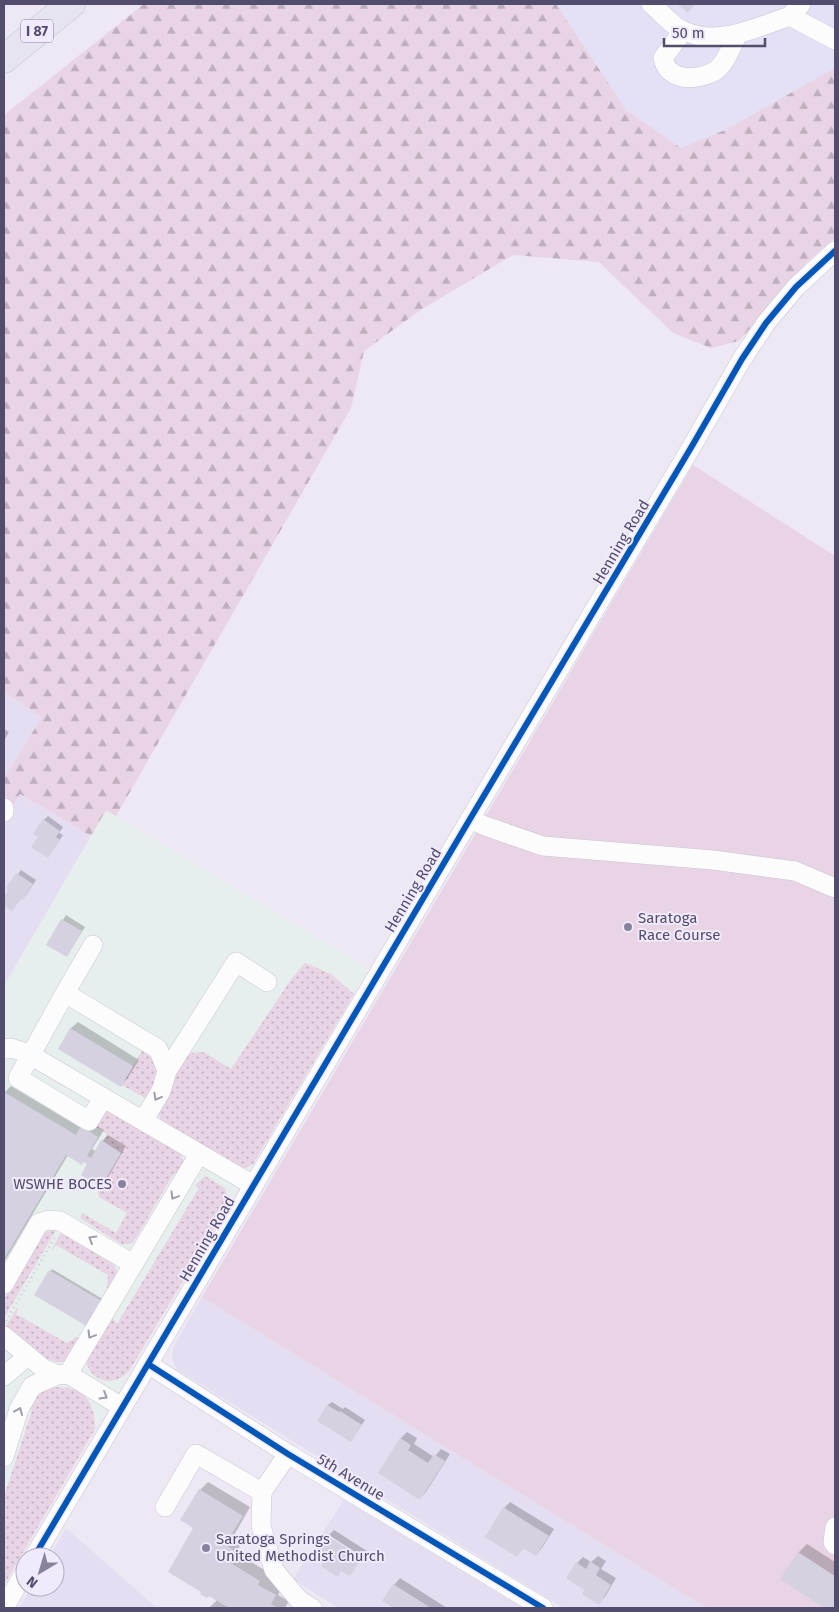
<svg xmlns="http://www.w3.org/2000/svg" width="839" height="1612" viewBox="0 0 839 1612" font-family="'Fira Sans',sans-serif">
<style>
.residential{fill:#e5ddf1}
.commercial{fill:#e4e0f6}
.education{fill:#e6efee}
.grass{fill:url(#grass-dots)}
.forest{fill:url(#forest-firs)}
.pitch{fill:#e8d4e4}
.shadow{fill:#0003}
.building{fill:#d5d1e0}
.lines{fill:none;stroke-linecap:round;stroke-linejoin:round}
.minor-casing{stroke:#c8c4d2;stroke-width:20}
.highway-casing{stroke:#c9c6d3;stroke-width:29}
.path{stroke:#cccad4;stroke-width:2.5;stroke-dasharray:1 4;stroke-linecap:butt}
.minor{stroke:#fcfcfd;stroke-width:19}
.highway{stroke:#e5e4ef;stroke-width:28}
.cycleway-casing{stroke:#f1e9fc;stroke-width:9}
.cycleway{stroke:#0057b8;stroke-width:6}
.oneway{stroke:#9e9cae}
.poi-dot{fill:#88839c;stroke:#f1e9fc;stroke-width:2}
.labels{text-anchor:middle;stroke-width:4;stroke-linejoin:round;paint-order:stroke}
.shield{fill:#f1e9fc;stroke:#827c98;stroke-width:1}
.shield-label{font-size:14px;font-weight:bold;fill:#524d6d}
.street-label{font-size:15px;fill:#524d6d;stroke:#f1e9fc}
.poi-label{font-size:15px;fill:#524d6d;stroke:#f1e9fc;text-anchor:start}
</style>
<defs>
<pattern id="grass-dots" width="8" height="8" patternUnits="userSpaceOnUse" patternTransform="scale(1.25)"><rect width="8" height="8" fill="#e8d4e4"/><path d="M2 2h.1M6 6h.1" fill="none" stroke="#bfaebd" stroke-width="1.8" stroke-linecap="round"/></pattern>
<pattern id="forest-firs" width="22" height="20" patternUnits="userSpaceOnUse" patternTransform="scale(1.25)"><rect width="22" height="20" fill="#e8d4e4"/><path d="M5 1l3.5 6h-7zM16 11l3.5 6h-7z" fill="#bfaebd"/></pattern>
</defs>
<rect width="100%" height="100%" fill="#ede8f4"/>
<path class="residential" d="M 4,692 L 42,717 L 4,778 Z
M 19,794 L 91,836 L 4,986 L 4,820 Z
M 202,1297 L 707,1608 L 563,1608 L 176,1369 L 172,1358 L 173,1348 Z
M 344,1500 L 523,1608 L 338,1608 L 293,1579 Z
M 66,1528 L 157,1608 L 19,1608 L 32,1587 L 55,1587 L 55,1557 L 49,1557 Z"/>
<path class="commercial" d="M 556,4 L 835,4 L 835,68 L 725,130 L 681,148 L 626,110 Z"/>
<path class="education" d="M 106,810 L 369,969 L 95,1429 L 4,1586 L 4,986 Z"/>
<path class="grass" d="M 305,963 L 331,974 L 354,994 L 253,1164 L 245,1168 L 235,1168 L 162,1124 C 161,1120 159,1117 159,1113 C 160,1098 180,1063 191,1053 L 204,1052 L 231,1069 L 292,978 Z
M 142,1051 C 168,1057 155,1085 148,1100 L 122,1085 Z
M 107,1106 L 178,1150 L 184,1161 L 179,1175 L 174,1173 L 136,1238 C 132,1244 128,1245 121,1244 L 80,1218 L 82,1213 L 116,1233 L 127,1213 L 99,1197 L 98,1191 L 121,1153 L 103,1142 L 107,1134 L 95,1126 Z
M 205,1176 L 225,1188 L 229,1204 L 129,1371 C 115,1387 92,1383 86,1362 L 110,1315 L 117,1324 L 199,1188 L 195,1185 Z
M 56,1230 L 4,1318 L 4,1299 L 40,1237 L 45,1232 Z
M 61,1233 L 113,1264 C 121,1273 116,1280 110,1289 L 107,1288 L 108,1275 L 56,1245 L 53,1250 L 52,1249 Z
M 17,1308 L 18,1310 L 16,1314 L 67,1343 L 76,1337 L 80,1339 C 76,1346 71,1358 64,1361 C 50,1369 17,1335 6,1326 Z
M 56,1387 C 85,1387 95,1402 95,1429 L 4,1585 L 4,1497 L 32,1410 L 27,1408 C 36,1396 42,1390 56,1387 Z"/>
<path class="forest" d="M 144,4 L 556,4 L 626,110 L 681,148 L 725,130 L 835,68 L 835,238 L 809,260 L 739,341 L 711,348 L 673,333 L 599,262 L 513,255 L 422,309 L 364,351 L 351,408 L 116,816 L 106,810 L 91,836 L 20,794 L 9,811 L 4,794 L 4,778 L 42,717 L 4,692 L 4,115 Z"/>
<path class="pitch" d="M 693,465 L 835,556 L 835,1608 L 707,1608 L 202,1297 Z"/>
<path class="shadow" d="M 4,729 L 9,732 L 4,741 Z
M 48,816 L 63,827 L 59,833 L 63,835 L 51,853 L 39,837 L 44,820 Z
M 21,870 L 36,880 L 27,894 L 23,898 L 22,897 L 12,910 L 4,904 L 4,899 L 10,889 L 8,888 Z
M 66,915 L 85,927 L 67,956 L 47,945 Z
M 78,1022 L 139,1060 L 127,1079 L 120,1086 L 59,1048 L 71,1028 Z
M 11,1086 L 81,1128 L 88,1121 L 104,1130 L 92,1149 L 96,1151 L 102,1141 L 108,1135 L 126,1146 L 107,1179 L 101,1185 L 89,1164 L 68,1155 L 4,1262 L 4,1093 Z
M 52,1269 L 106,1301 L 91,1325 L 36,1295 Z
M 332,1402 L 343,1409 L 345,1407 L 365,1420 L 351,1441 L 328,1405 Z
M 407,1432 L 417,1438 L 414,1444 L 434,1457 L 441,1449 L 450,1454 L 426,1492 L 420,1498 L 379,1473 L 401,1438 Z
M 208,1482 L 250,1507 L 233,1537 L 242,1542 L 236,1553 L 268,1572 L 266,1576 L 283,1586 L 278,1595 L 289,1601 L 285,1608 L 209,1608 L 217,1600 L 195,1528 L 200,1490 Z
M 510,1502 L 554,1529 L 542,1548 L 536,1555 L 524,1547 L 517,1556 L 504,1508 Z
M 334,1530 L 367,1551 L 363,1557 L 329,1535 Z
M 807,1544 L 835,1562 L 835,1608 L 826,1608 L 781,1579 L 799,1552 Z
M 598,1556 L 606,1561 L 601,1569 L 616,1578 L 605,1597 L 598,1603 L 586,1590 L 577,1563 L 583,1557 L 591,1562 Z
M 400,1578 L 447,1608 L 396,1608 L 384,1600 L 394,1585 Z"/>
<path class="building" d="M 677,4 L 695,4 L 688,13 Z
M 43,819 L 60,831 L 56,837 L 60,840 L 48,858 L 31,847 L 38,837 L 33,834 Z
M 16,873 L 33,884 L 23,900 L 21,898 L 12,911 L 4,906 L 4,897 L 8,890 L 6,888 Z
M 61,919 L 82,931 L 67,957 L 46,945 Z
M 70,1028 L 133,1066 L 121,1087 L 58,1049 Z
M 4,1092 L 76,1135 L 81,1126 L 98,1137 L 87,1156 L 91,1158 L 101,1140 L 121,1153 L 101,1187 L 81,1175 L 87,1164 L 83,1162 L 82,1165 L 66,1155 L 4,1259 Z
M 49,1270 L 105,1303 L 90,1328 L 34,1295 Z
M 327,1405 L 339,1412 L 340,1411 L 362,1425 L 351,1442 L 317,1421 Z
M 400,1438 L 411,1445 L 408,1450 L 428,1463 L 434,1454 L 445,1461 L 420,1500 L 378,1473 Z
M 199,1489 L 243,1516 L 225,1545 L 235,1551 L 229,1562 L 260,1581 L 258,1585 L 276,1595 L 271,1604 L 278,1608 L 229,1608 L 209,1596 L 207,1598 L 200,1594 L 201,1592 L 168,1572 L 193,1528 L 180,1520 Z
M 503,1507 L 549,1536 L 536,1556 L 523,1548 L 517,1557 L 485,1537 Z
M 327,1536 L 362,1558 L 350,1576 L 341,1571 L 338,1577 L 321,1566 L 325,1560 L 315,1554 Z
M 798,1552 L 835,1576 L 835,1608 L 824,1608 L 780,1579 Z
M 590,1561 L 600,1568 L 596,1575 L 611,1585 L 599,1605 L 582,1594 L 584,1590 L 566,1578 L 576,1562 L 586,1569 Z
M 393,1584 L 431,1608 L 394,1608 L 382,1601 Z"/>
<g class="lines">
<g class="minor-casing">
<path id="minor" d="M 651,4 C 660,11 673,27 684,31 C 718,47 758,27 790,16
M 801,4 L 790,16 L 835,40
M 683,31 L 663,58 C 667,82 698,81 715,71 C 726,64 732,45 738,34
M 4,808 L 4,812
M 470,819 L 485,826 L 543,846 L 713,860 L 795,871 L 835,888
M 65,993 L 93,945
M 4,1049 L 11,1048 L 27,1053 L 253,1185
M 103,1098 L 89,1121 L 18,1078 L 65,993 L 158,1049 L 167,1071
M 143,1121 L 161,1091 L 167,1071 L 236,962 L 267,982
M 4,1284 L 39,1223 L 48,1220 L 60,1221 L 133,1264
M 4,1336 L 44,1369 L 57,1375 L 68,1374 L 122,1407
M 148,1364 L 288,1454 L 543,1608
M 68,1374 L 199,1154
M 4,1376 L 28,1356
M 288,1454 L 262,1492 L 261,1526 L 274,1570 L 299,1600 L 312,1608
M 4,1457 L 19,1409 L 32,1386 L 57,1375
M 165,1507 L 196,1454 L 262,1492
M 835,1527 L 833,1542 L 835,1545
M 34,1557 L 470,819 L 692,446 L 742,359 L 766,323 L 796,287 L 835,251
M 4,1608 L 25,1572"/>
</g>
<g class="highway-casing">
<path id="highway" d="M 4,59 L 71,4"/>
</g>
<path class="path" d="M 6,1321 L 55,1237"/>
<use href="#minor" class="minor"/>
<use href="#highway" class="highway"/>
<g class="cycleway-casing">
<path id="cycleway" d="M 148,1364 L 288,1454 L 543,1608
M 34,1557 L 470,819 L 692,446 L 742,359 L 766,323 L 796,287 L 835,251"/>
</g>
<use href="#cycleway" class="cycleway"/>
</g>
<defs><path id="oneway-chevron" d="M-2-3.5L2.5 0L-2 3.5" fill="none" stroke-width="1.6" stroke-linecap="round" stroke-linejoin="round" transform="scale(1.25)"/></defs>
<g class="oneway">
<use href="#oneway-chevron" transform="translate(157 1097) rotate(119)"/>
<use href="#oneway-chevron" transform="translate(174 1196) rotate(121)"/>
<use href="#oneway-chevron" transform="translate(92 1239) rotate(-149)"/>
<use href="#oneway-chevron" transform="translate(91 1335) rotate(121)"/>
<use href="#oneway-chevron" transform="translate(104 1396) rotate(31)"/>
<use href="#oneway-chevron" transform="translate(19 1411) rotate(-67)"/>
</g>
<g class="poi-dot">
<circle cx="628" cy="927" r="5"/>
<circle cx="122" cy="1184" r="5"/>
<circle cx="206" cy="1548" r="5"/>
</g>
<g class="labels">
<rect class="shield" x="21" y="19.5" width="32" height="23" rx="4"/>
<g class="shield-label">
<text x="37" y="36">I 87</text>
</g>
<g class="street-label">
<text transform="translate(621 542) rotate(-59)" y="5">Henning Road</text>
<text transform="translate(413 890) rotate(-59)" y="5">Henning Road</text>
<text transform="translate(207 1239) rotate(-60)" y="5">Henning Road</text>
<text transform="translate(351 1477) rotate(31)" y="5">5th Avenue</text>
</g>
<g class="poi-label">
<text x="638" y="923">Saratoga<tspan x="638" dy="17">Race Course</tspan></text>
<text x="112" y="1189" text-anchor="end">WSWHE BOCES</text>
<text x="216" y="1544">Saratoga Springs<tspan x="216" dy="17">United Methodist Church</tspan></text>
</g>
</g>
<rect width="839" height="1612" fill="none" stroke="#524d6d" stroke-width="10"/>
<g transform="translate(40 1572) rotate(218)"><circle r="24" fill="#f1e9fc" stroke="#b1abc3"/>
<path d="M0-4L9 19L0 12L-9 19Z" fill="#88839c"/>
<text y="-8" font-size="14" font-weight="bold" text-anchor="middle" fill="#524d6d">N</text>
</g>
<path d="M664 38v8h101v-8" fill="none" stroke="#524d6d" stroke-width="2.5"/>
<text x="672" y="38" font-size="15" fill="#524d6d" stroke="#f1e9fc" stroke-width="4" paint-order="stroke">50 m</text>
</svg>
